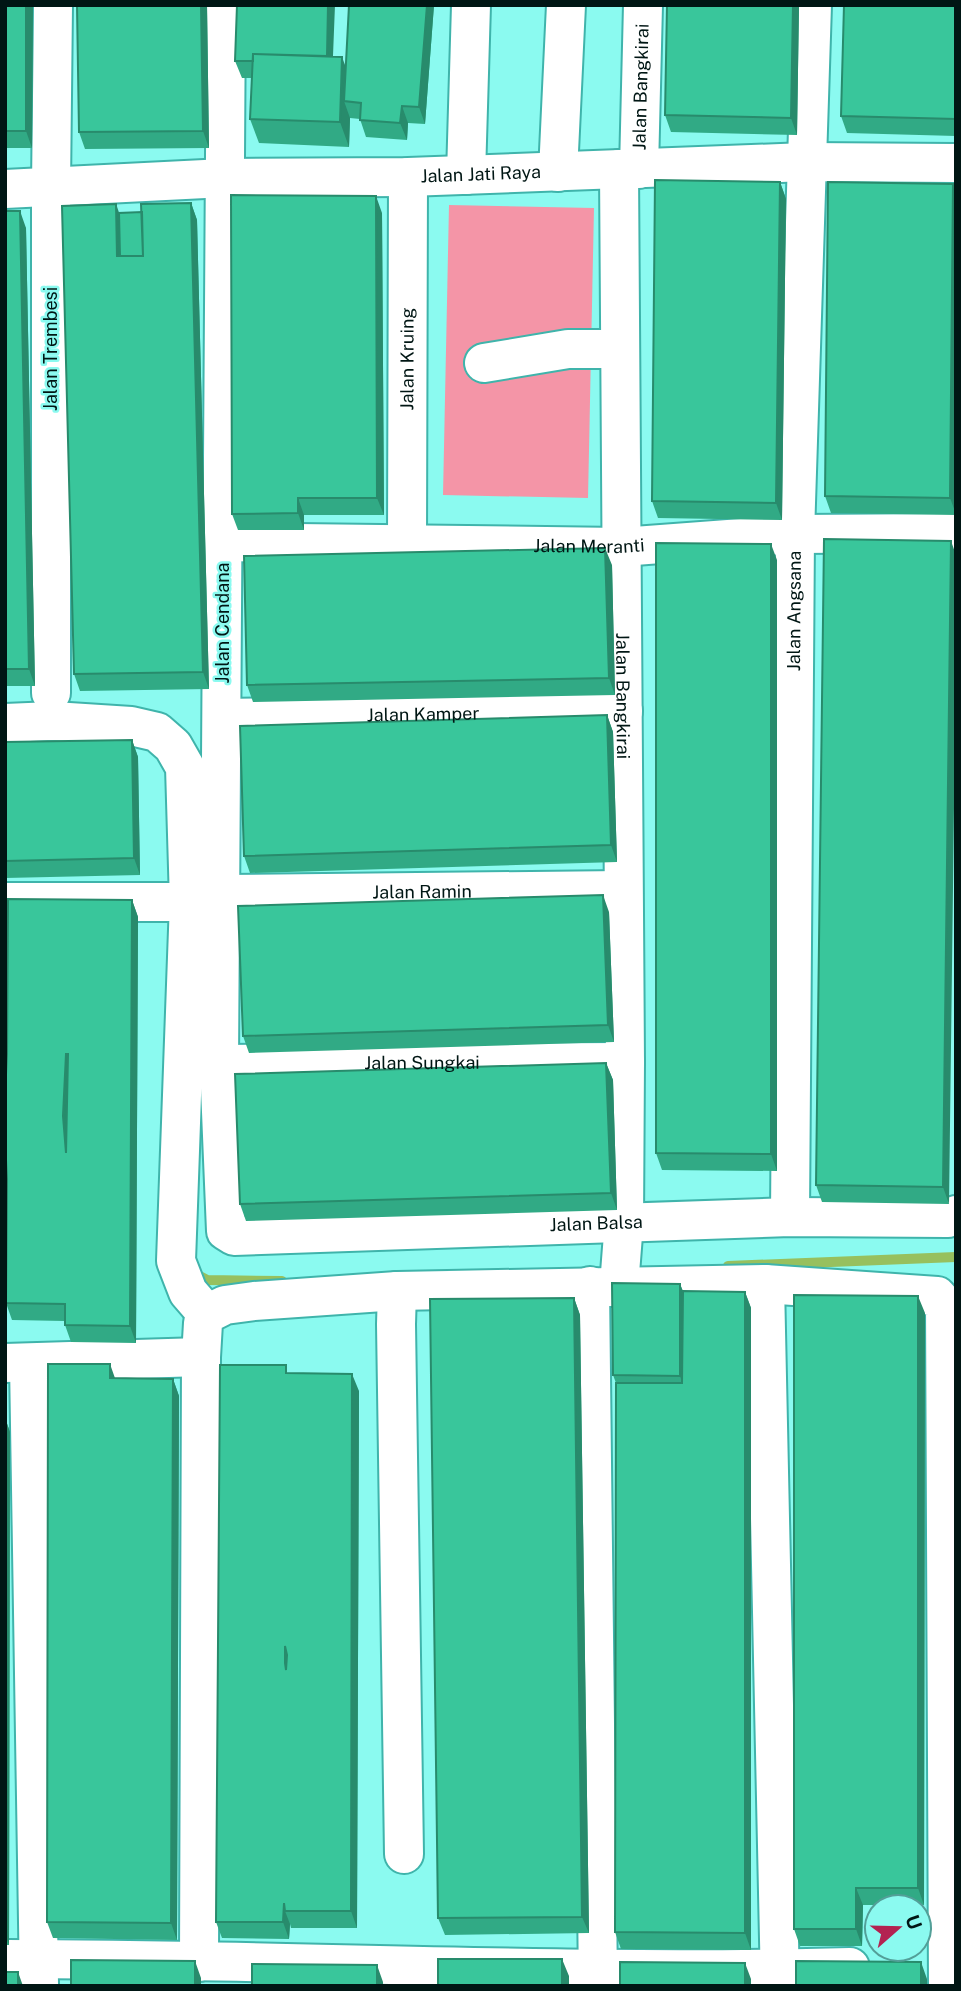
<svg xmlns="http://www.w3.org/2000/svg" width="961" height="1991" viewBox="0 0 961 1991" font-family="'Public Sans',sans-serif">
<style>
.green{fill:#f495a7}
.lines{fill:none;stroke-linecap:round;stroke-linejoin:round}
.stream{stroke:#97c05e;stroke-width:10}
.minor-casing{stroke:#3fb4ab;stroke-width:42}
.minor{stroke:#fff;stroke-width:38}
.wall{fill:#31aa85}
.shaded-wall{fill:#288b6c}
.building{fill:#39c69b;stroke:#288b6c;stroke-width:2;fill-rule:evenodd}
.labels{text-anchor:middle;stroke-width:5;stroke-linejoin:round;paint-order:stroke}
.street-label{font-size:18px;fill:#001614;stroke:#8bfaf0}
</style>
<rect width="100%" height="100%" fill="#8bfaf0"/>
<path class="green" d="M 449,205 L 594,208 L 588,498 L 443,495 Z"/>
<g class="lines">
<path class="stream" d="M 728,1266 L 956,1257
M 192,1272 L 207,1280 L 282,1281"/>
<g class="minor-casing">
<g id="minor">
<path id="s1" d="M 226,5 L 219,1064 L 226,1231 L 234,1236 L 790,1217 L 948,1218 L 956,1215"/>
<path id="s2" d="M 619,169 L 625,1062 L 624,1222 L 619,1286"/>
<path id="s3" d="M 639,169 L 643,5"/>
<path d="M 558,172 L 566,5"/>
<path d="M 466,175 L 471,5"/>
<path id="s4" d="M 5,189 L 225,178 L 408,177 L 806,162 L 956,163"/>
<path d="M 484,363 L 568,349 L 620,349"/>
<path id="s5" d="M 223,542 L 621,547 L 795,534 L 956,533"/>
<path id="s6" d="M 407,543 L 408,177"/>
<path d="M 51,693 L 51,187 L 53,5"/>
<path id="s7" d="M 222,718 L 623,711"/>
<path d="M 5,723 L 53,721 L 131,726 L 157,732 L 173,746 L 185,767 L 189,902 L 176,1261 L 188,1292 L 207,1314"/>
<path id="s8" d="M 221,894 L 623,890"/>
<path d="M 5,902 L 189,902"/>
<path id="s9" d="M 219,1064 L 625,1062"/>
<path id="s10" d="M 790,1217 L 795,534 L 812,5"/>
<path d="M 765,1284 L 780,1986"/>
<path d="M 590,1286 L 598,1986"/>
<path d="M 397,1291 L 396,1324 L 404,1854"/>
<path d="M 5,1363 L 201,1357"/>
<path d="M 29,1363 L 39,1984"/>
<path d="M 5,1959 C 287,1959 569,1975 850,1967"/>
<path d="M 199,1962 L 201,1357 L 203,1323 L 207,1314 L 225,1305 L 254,1301 L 397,1291 L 765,1284 L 937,1296 L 945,1305 L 948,1986"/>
</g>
</g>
<use href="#minor" class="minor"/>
</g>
<path class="wall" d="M 5,5 L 33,5 L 32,148 L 5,148 Z
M 207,5 L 209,148 L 85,149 L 79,132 Z
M 434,5 L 425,124 L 408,123 L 407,140 L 366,137 L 360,119 L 350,118 L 349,147 L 259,143 L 250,119 L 252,78 L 242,78 L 235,61 L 333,57 L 346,66 Z
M 799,5 L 797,135 L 671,132 L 665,115 Z
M 956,5 L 956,136 L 847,133 L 841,116 Z
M 780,182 L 786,199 L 782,520 L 658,518 L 652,501 Z
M 956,192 L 956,515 L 831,513 L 825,496 Z
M 191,203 L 197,220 L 209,689 L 80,691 L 74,674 L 119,213 L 142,212 Z
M 5,211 L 26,228 L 35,686 L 5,686 Z
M 382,213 L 384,515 L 304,515 L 304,530 L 238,530 L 232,514 Z
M 824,539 L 949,1204 L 822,1202 L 816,1185 Z
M 777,560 L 777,1171 L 662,1170 L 656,1153 Z
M 612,565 L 615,695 L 253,702 L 247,685 Z
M 607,715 L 613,732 L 617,862 L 250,873 L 244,856 Z
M 132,740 L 138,757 L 140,875 L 5,878 L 5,742 Z
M 132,900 L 138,917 L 136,1343 L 71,1342 L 65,1325 L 65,1321 L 12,1320 L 6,1303 L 7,1179 Z
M 609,912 L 614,1042 L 249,1053 L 243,1036 Z
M 606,1063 L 613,1080 L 617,1210 L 246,1221 L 240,1204 Z
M 680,1284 L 683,1291 L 745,1292 L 751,1308 L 751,1950 L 621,1949 L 615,1932 L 616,1383 L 613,1375 Z
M 574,1298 L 580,1315 L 589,1933 L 445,1935 L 438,1918 Z
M 925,1313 L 924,1905 L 863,1905 L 862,1946 L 800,1946 L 794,1929 Z
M 289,1373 L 359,1391 L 357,1928 L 291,1928 L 290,1924 L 289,1939 L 222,1938 L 216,1922 Z
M 115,1378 L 173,1379 L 179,1396 L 177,1940 L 53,1938 L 47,1922 Z
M 5,1418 L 10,1432 L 9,1945 L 5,1945 Z"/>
<path class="shaded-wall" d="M 26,5 L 33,5 L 32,148 L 26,131 Z
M 201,5 L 207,5 L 209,148 L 203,131 Z
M 328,5 L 335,5 L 332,81 L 326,64 Z
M 427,5 L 434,5 L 425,124 L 419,107 Z
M 793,5 L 799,5 L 797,135 L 791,118 Z
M 342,57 L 351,81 L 344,101 L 350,118 L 349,147 L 340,122 Z
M 402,106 L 408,123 L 407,140 L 400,123 Z
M 780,182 L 786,199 L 782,520 L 776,503 Z
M 953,184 L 956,192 L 956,514 L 950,498 Z
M 376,196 L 382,213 L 384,515 L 377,498 Z
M 191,203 L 197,220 L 209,689 L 203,672 Z
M 116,204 L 122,221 L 123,264 L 117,256 Z
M 20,211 L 26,228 L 35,686 L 29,669 Z
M 298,498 L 304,515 L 304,530 L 298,513 Z
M 951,541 L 956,555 L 956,650 L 949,1204 L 943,1187 Z
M 771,544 L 777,560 L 777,1171 L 771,1154 Z
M 605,548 L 612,565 L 615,695 L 609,678 Z
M 607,715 L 613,732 L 617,862 L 611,845 Z
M 132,740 L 138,757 L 140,875 L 134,858 Z
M 603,895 L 609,912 L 614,1042 L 608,1025 Z
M 132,900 L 138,917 L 136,1343 L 130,1326 Z
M 66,1054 L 72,1071 L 66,1153 L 63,1116 Z
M 606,1063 L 613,1080 L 617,1210 L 611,1193 Z
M 680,1284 L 689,1308 L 689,1400 L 680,1376 Z
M 745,1292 L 751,1308 L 751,1950 L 745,1933 Z
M 918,1296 L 925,1313 L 924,1905 L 918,1888 Z
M 574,1298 L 580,1315 L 589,1933 L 582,1917 Z
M 110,1364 L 116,1381 L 110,1378 Z
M 352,1374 L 359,1391 L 357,1928 L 351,1911 Z
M 173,1379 L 179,1396 L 177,1940 L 171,1923 Z
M 5,1418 L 10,1432 L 9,1945 L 5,1934 Z
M 856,1888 L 863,1905 L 862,1946 L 856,1929 Z
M 284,1903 L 285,1911 L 290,1924 L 289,1939 L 283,1922 Z
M 562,1959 L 569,1976 L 569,1986 L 562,1986 Z
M 195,1961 L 201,1978 L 201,1986 L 195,1986 Z
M 921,1962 L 927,1979 L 927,1986 L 921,1986 Z
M 745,1963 L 751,1979 L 751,1986 L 745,1986 Z
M 377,1965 L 383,1982 L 383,1986 L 377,1986 Z
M 18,1972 L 23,1986 L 18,1986 Z"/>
<path class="building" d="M 5,5 L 26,5 L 26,131 L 5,131 Z
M 77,5 L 201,5 L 203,131 L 79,132 Z
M 237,5 L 328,5 L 327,56 L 253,54 L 253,61 L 235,61 Z
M 349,5 L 427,5 L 419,107 L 402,106 L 400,123 L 360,120 L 361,103 L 344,101 Z
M 667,5 L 793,5 L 791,118 L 665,115 Z
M 844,5 L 956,5 L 956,119 L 841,116 Z
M 253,54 L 342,57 L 340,122 L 250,119 Z
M 655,180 L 780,182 L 776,503 L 652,501 Z
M 828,182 L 953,184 L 950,498 L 825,496 Z
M 231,195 L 376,196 L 377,498 L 298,498 L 298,513 L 232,514 Z
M 191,203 L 203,672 L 74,674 L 62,206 L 116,204 L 117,256 L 143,256 L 141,204 Z
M 5,211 L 20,211 L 29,669 L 5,669 Z
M 142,212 L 143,256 L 120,256 L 119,213 Z
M 824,539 L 951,541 L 943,1187 L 816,1185 Z
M 656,543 L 771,544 L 771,1154 L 656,1153 Z
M 605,548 L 609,678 L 247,685 L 244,556 Z
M 607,715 L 611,845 L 244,856 L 240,726 Z
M 132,740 L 134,858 L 5,861 L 5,742 Z
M 603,895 L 608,1025 L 243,1036 L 238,906 Z
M 8,899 L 132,900 L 130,1326 L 65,1325 L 65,1304 L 6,1303 L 7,1179 L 5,1141 L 5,1095 L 7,1054 ZM 66,1054 L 68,1054 L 66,1153 L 63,1116 Z
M 606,1063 L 611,1193 L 240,1204 L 235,1074 Z
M 612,1283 L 680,1284 L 680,1376 L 613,1375 Z
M 683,1291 L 745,1292 L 745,1933 L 615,1932 L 616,1383 L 682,1383 Z
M 794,1295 L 918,1296 L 918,1888 L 856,1888 L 856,1929 L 794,1929 Z
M 574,1298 L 582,1917 L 438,1918 L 430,1299 Z
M 48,1364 L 110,1364 L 110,1378 L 173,1379 L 171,1923 L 47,1922 Z
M 220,1365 L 286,1365 L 286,1373 L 352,1374 L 351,1911 L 285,1911 L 284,1903 L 283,1922 L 216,1922 ZM 285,1646 L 287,1655 L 286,1670 L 285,1663 Z
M 438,1959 L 562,1959 L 562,1986 L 438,1986 Z
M 71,1960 L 195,1961 L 195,1986 L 71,1986 Z
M 796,1961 L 921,1962 L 921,1986 L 796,1986 Z
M 620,1962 L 745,1963 L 745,1986 L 620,1986 Z
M 252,1964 L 377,1965 L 377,1986 L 252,1986 Z
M 5,1972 L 18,1972 L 18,1986 L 5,1986 Z"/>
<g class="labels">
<g class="street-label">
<text dy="6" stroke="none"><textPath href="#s3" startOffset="82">Jalan Bangkirai</textPath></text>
<text dy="6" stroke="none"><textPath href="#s4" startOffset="476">Jalan Jati Raya</textPath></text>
<text transform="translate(51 349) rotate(-90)" y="6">Jalan Trembesi</text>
<text dy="6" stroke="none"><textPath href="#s6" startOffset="184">Jalan Kruing</textPath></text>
<text dy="6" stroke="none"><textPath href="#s5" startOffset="366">Jalan Meranti</textPath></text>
<text dy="6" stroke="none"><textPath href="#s10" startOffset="606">Jalan Angsana</textPath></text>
<text transform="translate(223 623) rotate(-90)" y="6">Jalan Cendana</text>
<text dy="6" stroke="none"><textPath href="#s2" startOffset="527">Jalan Bangkirai</textPath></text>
<text dy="6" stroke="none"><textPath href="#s7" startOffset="201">Jalan Kamper</textPath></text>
<text dy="6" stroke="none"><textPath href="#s8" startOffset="201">Jalan Ramin</textPath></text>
<text dy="6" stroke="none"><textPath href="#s9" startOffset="203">Jalan Sungkai</textPath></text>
<text dy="6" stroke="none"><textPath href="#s1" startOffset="1598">Jalan Balsa</textPath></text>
</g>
</g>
<rect width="961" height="1991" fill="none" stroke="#001614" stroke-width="14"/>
<g transform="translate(898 1928) rotate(70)"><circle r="33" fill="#8bfaf0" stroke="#539f98" stroke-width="2"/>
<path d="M0-5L12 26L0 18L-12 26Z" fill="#b32251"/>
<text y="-10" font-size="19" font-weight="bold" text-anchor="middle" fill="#001614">U</text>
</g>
</svg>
